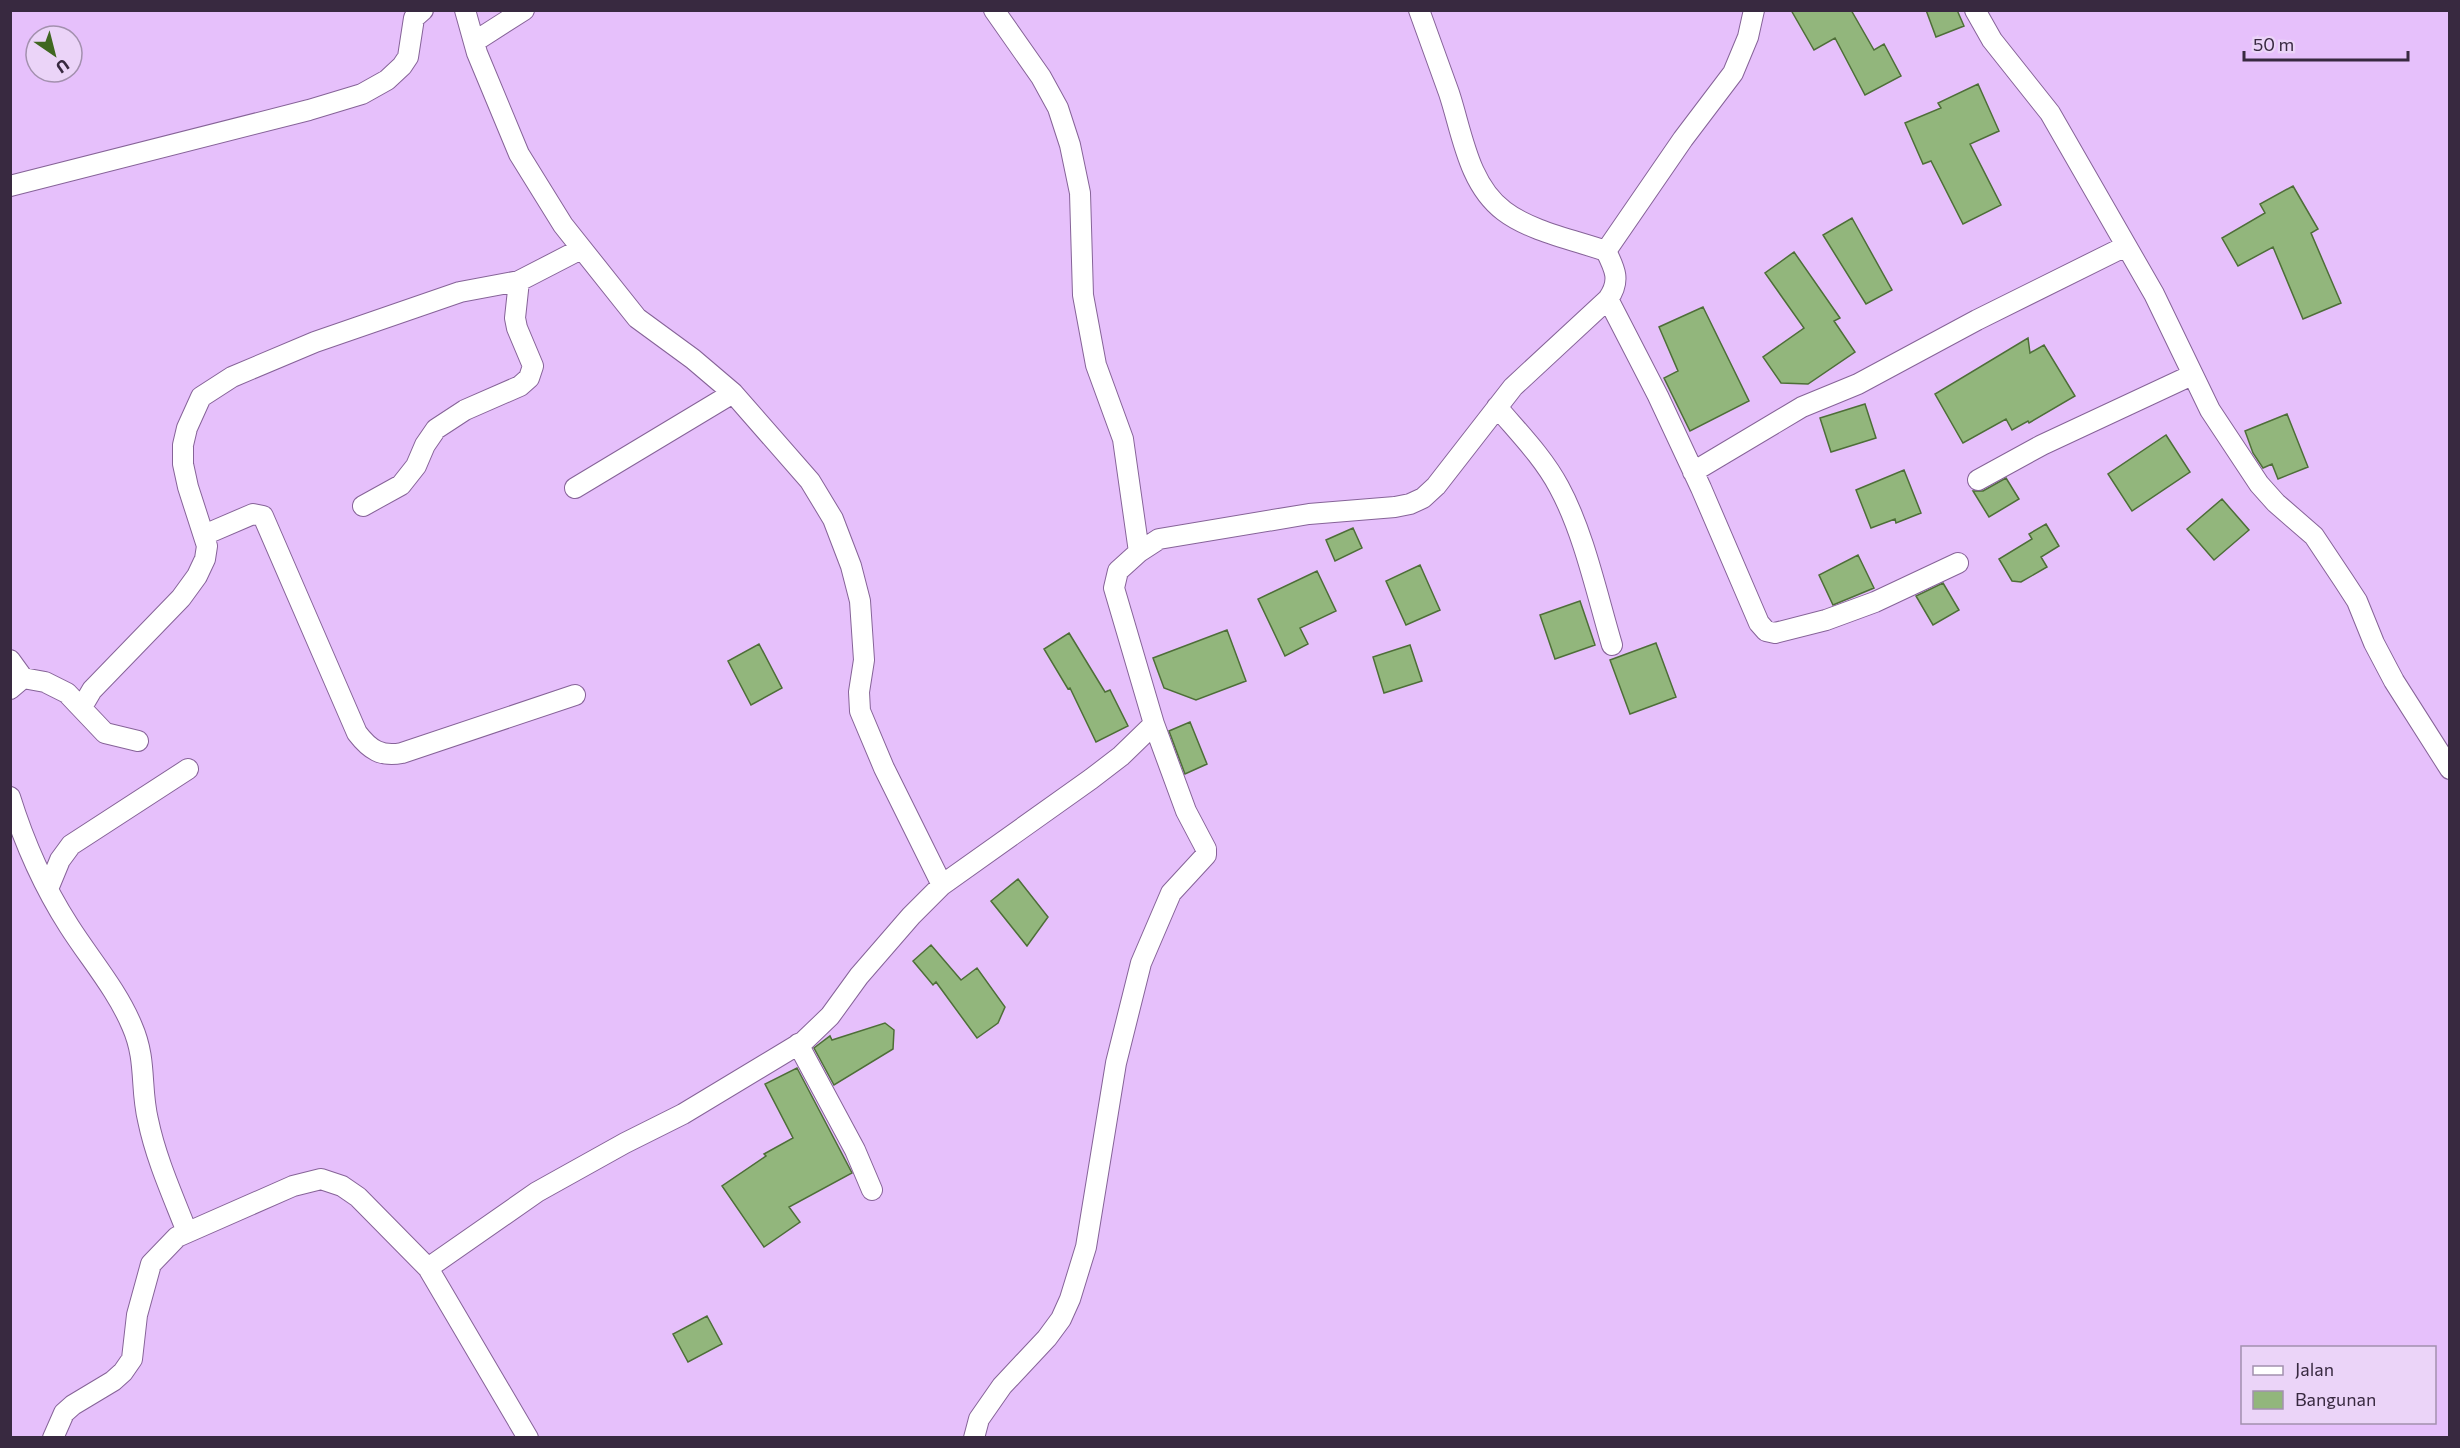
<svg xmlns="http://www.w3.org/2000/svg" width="2460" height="1448" viewBox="0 0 2460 1448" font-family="Commissioner,sans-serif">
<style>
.building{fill:#92b67c;stroke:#4e6e38;stroke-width:1.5}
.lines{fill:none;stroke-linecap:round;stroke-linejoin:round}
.minor-casing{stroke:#866398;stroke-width:22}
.minor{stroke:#fff;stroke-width:20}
</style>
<rect width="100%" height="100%" fill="#e6c0fb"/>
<path class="building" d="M 1791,10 L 1851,10 L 1874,50 L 1884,44 L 1901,76 L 1865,95 L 1835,38 L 1814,50 Z
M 1926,10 L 1957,10 L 1964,26 L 1936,37 Z
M 1978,84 L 1999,131 L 1970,144 L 2001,205 L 1963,224 L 1931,161 L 1923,164 L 1905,123 L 1941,108 L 1938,103 Z
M 2293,186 L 2318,229 L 2311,233 L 2341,303 L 2303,319 L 2273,247 L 2238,266 L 2222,238 L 2265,213 L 2260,204 Z
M 1852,218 L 1892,290 L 1866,304 L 1823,235 Z
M 1794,252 L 1840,318 L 1834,321 L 1855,352 L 1808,384 L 1781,383 L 1763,357 L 1804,328 L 1765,273 Z
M 1703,307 L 1749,401 L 1690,431 L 1664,378 L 1678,371 L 1659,327 Z
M 2028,338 L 2030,353 L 2044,345 L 2075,396 L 2029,423 L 2028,421 L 2012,430 L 2006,419 L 1963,443 L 1935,394 Z
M 1865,404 L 1876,438 L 1831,452 L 1820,418 Z
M 2287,414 L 2308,467 L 2278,479 L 2272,464 L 2263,468 L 2253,453 L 2245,431 Z
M 2166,435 L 2190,472 L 2132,511 L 2108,474 Z
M 1904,470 L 1921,513 L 1896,523 L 1895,519 L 1871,528 L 1856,490 Z
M 2006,478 L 2019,499 L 1989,517 L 1973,491 L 1983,491 Z
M 2222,499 L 2249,530 L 2214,560 L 2187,529 Z
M 2046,524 L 2059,546 L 2041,557 L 2047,567 L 2021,582 L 2012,581 L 1999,559 L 2032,539 L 2029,534 Z
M 1353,528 L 1362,548 L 1335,561 L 1326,540 Z
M 1858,555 L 1874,588 L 1833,605 L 1819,575 Z
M 1420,565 L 1440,610 L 1406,625 L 1386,581 Z
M 1317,571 L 1336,611 L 1300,628 L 1308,644 L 1285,656 L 1258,599 Z
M 1943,583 L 1959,610 L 1933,625 L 1916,596 Z
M 1580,601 L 1595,645 L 1555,659 L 1540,615 Z
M 1227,630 L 1246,681 L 1196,700 L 1164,688 L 1153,658 Z
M 1069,633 L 1105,692 L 1110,690 L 1128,726 L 1096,742 L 1070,688 L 1068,689 L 1044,649 Z
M 1656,643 L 1676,697 L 1630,714 L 1610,660 Z
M 759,644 L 782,688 L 751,705 L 728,661 Z
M 1410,645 L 1422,681 L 1384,693 L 1373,657 Z
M 1190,722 L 1207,764 L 1185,774 L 1169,731 Z
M 1018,879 L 1048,917 L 1027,946 L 991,901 Z
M 931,945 L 961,980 L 977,968 L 1005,1007 L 998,1023 L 977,1038 L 936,982 L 933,985 L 913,961 Z
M 885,1023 L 894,1030 L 893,1049 L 834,1085 L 814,1048 L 830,1036 L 832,1040 Z
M 797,1068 L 852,1173 L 789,1207 L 800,1222 L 764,1247 L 722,1186 L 766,1156 L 764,1154 L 793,1138 L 765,1084 Z
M 707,1316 L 722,1344 L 688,1362 L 673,1334 Z"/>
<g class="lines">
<g class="minor-casing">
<path id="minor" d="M 465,10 L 477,53 L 519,154 L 563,225 L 637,318 L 693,359 L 733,393 L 810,481 L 833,519 L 851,566 L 860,601 L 864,660 L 859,692 L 860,711 L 884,768 L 942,885
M 994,10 L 1041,77 L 1058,108 L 1070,145 L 1080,193 L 1083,295 L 1096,365 L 1123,439 L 1139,552
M 1975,10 L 1992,40 L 2050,113 L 2154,294 L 2210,410 L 2259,484 L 2276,503 L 2314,536 L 2344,581 L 2357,601 L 2374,643 L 2394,681 L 2450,769
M 474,42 L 524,10
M 10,186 L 309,110 L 362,94 L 387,80 L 402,66 L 408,57 L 414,18 L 423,10
M 1606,251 L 1683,139 L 1733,73 L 1748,37 L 1754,10
M 1608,299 L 1658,396 L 1701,488 L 1759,623 L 1766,631 L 1775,633 L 1826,620 L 1875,602 L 1958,563
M 1497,407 C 1519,433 1543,457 1559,487 C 1584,533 1597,595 1612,645
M 1693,472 L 1802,407 L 1858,384 L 1977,320 L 2126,246
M 1978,480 L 2042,445 L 2192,375
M 575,488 L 733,393
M 363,506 L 401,485 L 416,466 L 425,445 L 436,429 L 465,410 L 520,386 L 529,378 L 533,366 L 517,328 L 515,318 L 519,281 L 581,249
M 204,535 L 253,514 L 263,516 L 357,733 C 370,750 381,757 402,753 L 575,695
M 10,660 L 23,678 L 10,689
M 23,678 L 45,682 L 67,693 L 105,733 L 138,741
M 82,707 L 92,690 L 181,598 L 197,576 L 205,559 L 207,546 L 188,487 L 183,464 L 183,445 L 187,428 L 201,397 L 232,377 L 315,342 L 460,292 L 519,281
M 10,797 C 24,842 44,887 69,926 C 90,959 117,990 132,1026 C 147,1060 140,1087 148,1120 C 156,1159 173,1196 187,1232
M 48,889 L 60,860 L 71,845 L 188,769
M 798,1044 L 855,1150 L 872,1190
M 428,1268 L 528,1438
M 53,1438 L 64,1413 L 73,1405 L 113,1381 L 123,1372 L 132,1359 L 137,1315 L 151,1264 L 177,1237 L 293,1186 L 321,1179 L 342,1186 L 358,1197 L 428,1268 L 537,1192 L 625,1143 L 683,1114 L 804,1041 L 830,1016 L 859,976 L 911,916 L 942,885 L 1091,779 L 1121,756 L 1154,724 L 1114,588 L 1118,571 L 1139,552 L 1159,539 L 1309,514 L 1395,507 L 1410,504 L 1423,498 L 1436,486 L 1513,387 L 1608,299 C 1621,281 1615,269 1606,251 C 1574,240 1530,231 1504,211 C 1468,184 1462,132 1449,93 C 1439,65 1429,38 1419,10
M 974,1438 L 979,1419 L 1002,1386 L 1047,1338 L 1061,1319 L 1070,1299 L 1086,1247 L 1116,1063 L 1141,963 L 1171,893 L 1206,855 L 1206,849 L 1186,811 L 1154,724"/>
</g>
<use href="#minor" class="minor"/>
</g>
<rect width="2460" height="1448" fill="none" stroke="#382940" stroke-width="24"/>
<rect x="2241" y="1346" width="195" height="78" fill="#ebd4f8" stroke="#a390ae" stroke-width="1.5"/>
<rect x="2253" y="1366" width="30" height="9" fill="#ffffff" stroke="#a390ae" stroke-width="1.5"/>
<text x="2295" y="1376" font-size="18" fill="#382940">Jalan</text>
<rect x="2253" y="1391" width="30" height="18" fill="#92b67c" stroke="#a390ae" stroke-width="1.5"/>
<text x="2295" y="1406" font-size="18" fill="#382940">Bangunan</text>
<g transform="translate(54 54) rotate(145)"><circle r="28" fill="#ebd4f8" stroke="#a390ae" stroke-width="1.5"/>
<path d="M0-4.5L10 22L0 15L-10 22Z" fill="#406721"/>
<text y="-9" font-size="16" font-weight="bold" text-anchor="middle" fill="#382940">U</text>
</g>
<path d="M2244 51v9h164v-9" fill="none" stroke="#382940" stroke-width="3"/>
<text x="2253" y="51" font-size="18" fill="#382940" stroke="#ebd4f8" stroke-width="4.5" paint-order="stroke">50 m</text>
</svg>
